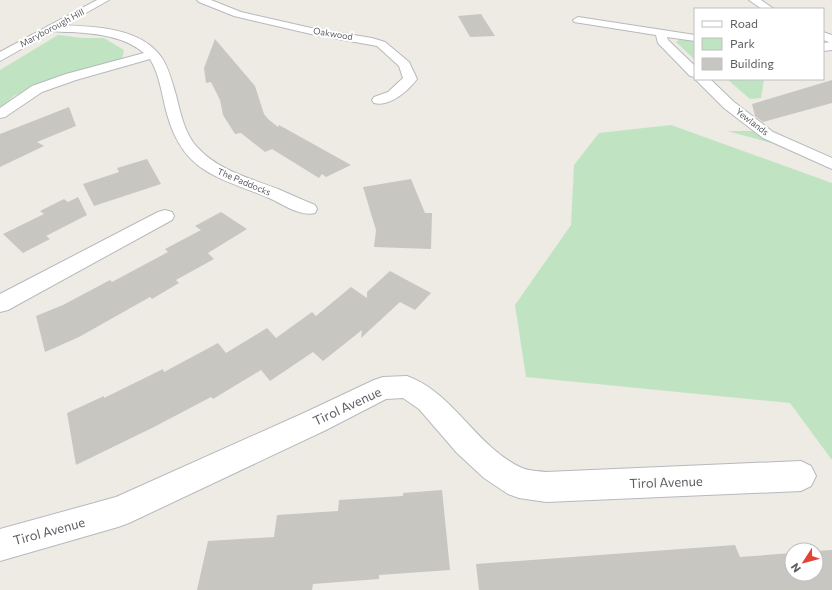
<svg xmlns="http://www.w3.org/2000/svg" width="832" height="590" viewBox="0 0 832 590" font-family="Commissioner,sans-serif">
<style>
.green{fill:#c0e4c1}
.building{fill:#c8c6c0}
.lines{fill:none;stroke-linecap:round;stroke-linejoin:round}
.minor-casing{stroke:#b6b9bd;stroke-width:2}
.tertiary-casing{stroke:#b6b9bd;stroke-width:2}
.minor{fill:#fff;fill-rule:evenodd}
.tertiary{fill:#fff;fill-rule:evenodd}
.labels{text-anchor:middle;stroke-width:4;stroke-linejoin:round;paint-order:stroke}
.far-street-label{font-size:9px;fill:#5b5f63;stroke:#fff}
.near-street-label{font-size:13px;fill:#5b5f63;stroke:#fff}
</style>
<rect width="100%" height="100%" fill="#edebe3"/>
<path class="green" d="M 58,35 L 82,38 L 104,38 L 124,50 L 122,59 L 51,79 L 14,96 L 0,108 L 0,70 Z
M 681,38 L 695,40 L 695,60 L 676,42 Z
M 727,79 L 764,79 L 761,98 L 750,99 Z
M 671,125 L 832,183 L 832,460 L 790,403 L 526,377 L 515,305 L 571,225 L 574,165 L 599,133 Z
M 727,131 L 755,131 L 790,148 Z"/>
<path class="building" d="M 481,14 L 495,36 L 470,37 L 458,16 Z
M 215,39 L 255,86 L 264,114 L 268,119 L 278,127 L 279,125 L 351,165 L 326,177 L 322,174 L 319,178 L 272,149 L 265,152 L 241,133 L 235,134 L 223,115 L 220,100 L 211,82 L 206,83 L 204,68 Z
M 832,80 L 832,103 L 763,122 L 755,116 L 752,104 Z
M 69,107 L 76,126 L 37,142 L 44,146 L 0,167 L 0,134 Z
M 147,159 L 161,184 L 94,206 L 83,184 L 119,172 L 117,168 Z
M 411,179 L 425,213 L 432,213 L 431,249 L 374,247 L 376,230 L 363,187 Z
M 78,197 L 87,215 L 46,236 L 50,239 L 23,253 L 3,234 L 44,214 L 40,211 L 64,199 L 68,202 Z
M 221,212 L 247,229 L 208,253 L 214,259 L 176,280 L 179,283 L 152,299 L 150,297 L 79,337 L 45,352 L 36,316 L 63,305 L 110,280 L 112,282 L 168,252 L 165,249 L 201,230 L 195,226 Z
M 390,271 L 431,293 L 415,310 L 400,302 L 361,338 L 362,330 L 323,361 L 313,352 L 270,381 L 261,370 L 213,399 L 211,397 L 154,427 L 76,465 L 67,413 L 104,396 L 104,398 L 163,369 L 164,372 L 218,343 L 226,353 L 267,328 L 276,338 L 312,312 L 316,316 L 351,287 L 367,298 L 367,292 Z
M 442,490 L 450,570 L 379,575 L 379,579 L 313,584 L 312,590 L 197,590 L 208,541 L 274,537 L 277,515 L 338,511 L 339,500 L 403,496 L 403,493 Z
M 735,545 L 740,557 L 792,553 L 792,574 L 816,574 L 816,551 L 832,550 L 832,590 L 479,590 L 476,564 Z"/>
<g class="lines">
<g class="minor-casing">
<path id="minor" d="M 197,0 L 211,0 L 241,12 L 311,28 L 372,38 L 385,42 L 409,62 L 417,79 C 408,91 390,107 374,103 L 372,100 L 374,97 L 388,92 L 403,78 L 399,66 L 377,46 L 311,34 L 234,16 L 199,2 Z
M 578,17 L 695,35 L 695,41 L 667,37 L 668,40 L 695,66 L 695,77 L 690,76 L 658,43 L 656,35 L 574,22 L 573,20 Z
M 52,25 C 86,26 140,25 162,58 C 169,69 172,82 176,95 C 180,111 184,132 196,146 C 217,170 249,178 278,189 C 290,194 302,200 315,205 L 317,209 L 315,213 C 299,217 281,203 267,197 C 217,177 183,172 167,114 C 162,96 160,75 150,59 L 76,80 L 42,92 L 5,117 L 0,118 L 0,108 L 32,86 L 66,74 L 144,53 C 124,36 98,34 73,32 C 65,32 56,32 48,30 L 47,28 L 48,26 Z
M 832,42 L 832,50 L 823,51 L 823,43 Z
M 695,79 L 710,79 L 734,102 L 773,132 L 832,158 L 832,169 L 763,138 L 724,108 Z
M 165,210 L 172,212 L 174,216 L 172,220 L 8,310 L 0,312 L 0,294 L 158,212 Z
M 407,376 C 454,393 476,447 522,468 C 529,471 538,471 546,472 L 801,461 L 811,466 L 816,476 L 811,486 L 801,491 L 546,502 L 519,498 L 508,494 L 484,478 L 457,453 L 419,409 L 403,398 L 386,399 L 326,430 L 129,523 L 118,527 L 0,561 L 0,529 L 116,497 L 306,412 L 374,380 L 383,377 Z"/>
</g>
<g class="tertiary-casing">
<path id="tertiary" d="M 97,0 L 109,0 L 0,61 L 0,52 Z
M 749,0 L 761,0 L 774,9 L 762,9 Z
M 823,32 L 832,35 L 832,43 L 823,40 Z"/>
</g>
<use href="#minor" class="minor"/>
<use href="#tertiary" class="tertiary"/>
</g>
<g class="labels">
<g class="far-street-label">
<text transform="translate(52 28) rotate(-28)" y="3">Maryborough Hill</text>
<text transform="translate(333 34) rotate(9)" y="3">Oakwood</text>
<text transform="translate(752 122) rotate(37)" y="3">Yewlands</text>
<text transform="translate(244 182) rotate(23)" y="3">The Paddocks</text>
</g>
<g class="near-street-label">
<text transform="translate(347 406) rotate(-25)" y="5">Tirol Avenue</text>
<text transform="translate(666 482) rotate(-2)" y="5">Tirol Avenue</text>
<text transform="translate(49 531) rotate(-15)" y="5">Tirol Avenue</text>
</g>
</g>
<rect x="694" y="8" width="130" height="72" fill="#ffffff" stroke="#bdbfc1"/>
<rect x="702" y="21" width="20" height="6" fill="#ffffff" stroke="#bdbfc1"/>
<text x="730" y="28" font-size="12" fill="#5b5f63">Road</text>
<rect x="702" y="38" width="20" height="12" fill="#c0e4c1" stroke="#bdbfc1"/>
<text x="730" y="48" font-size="12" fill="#5b5f63">Park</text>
<rect x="702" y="58" width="20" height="12" fill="#c8c6c0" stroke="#bdbfc1"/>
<text x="730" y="68" font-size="12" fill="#5b5f63">Building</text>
<g transform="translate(804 562) rotate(234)"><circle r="19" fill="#ffffff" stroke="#bdbfc1"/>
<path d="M0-3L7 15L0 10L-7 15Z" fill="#e34333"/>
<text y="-6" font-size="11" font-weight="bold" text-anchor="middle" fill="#5b5f63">N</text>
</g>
</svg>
